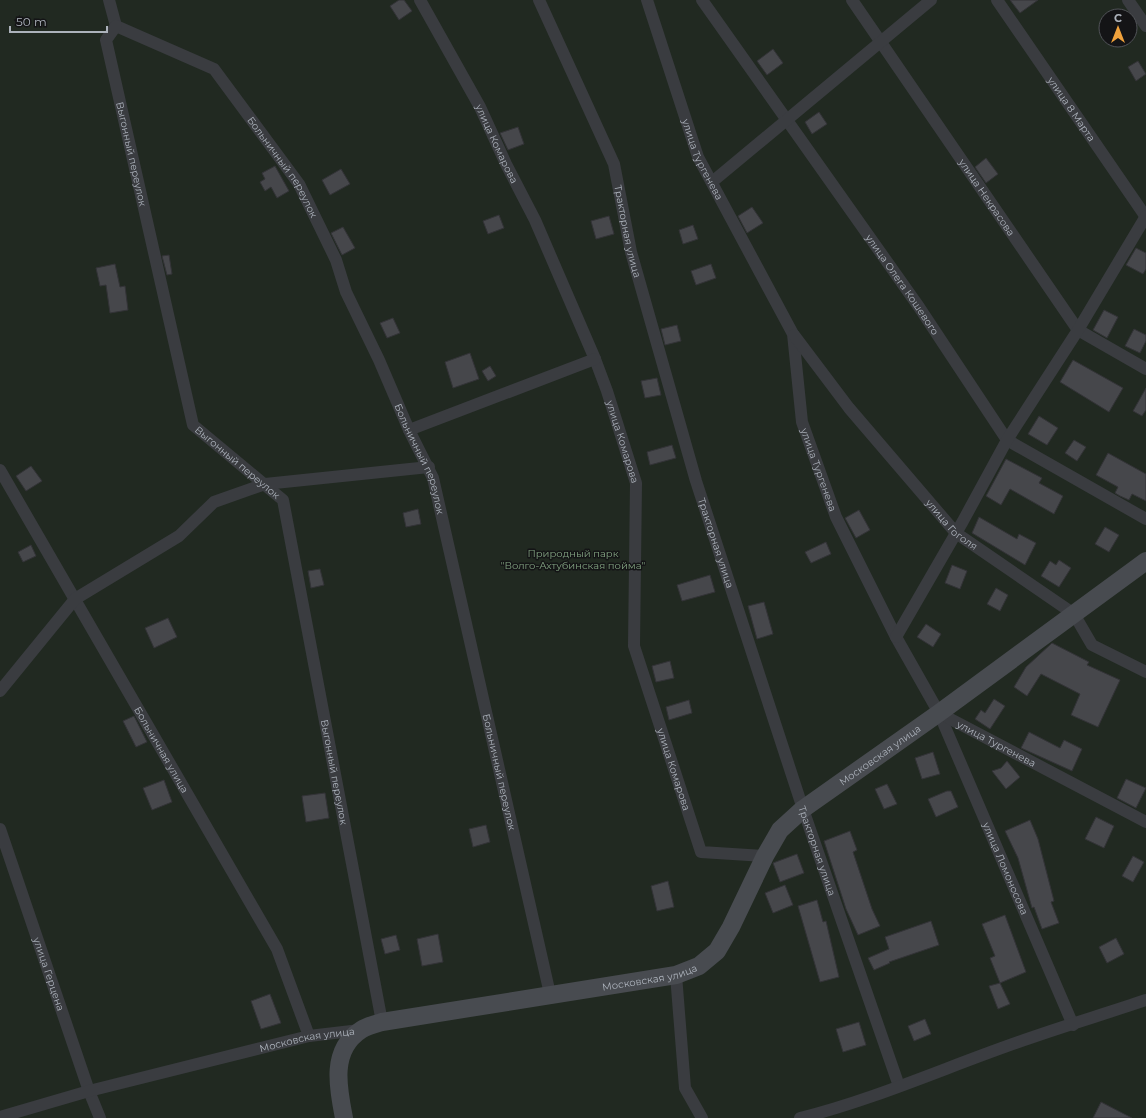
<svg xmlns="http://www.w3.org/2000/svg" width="1146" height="1118" viewBox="0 0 1146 1118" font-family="Montserrat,sans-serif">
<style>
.green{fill:#212921;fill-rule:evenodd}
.building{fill:#46474b;stroke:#333337}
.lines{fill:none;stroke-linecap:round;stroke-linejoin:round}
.street{stroke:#3a3c40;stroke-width:12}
.secondary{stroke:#484b50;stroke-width:18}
.labels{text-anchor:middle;stroke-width:3;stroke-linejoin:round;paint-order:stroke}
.street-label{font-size:10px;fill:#acb2bb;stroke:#141416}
.park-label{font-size:10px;fill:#84a583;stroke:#141416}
</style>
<rect width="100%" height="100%" fill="#19191b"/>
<path class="green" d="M 0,0 L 1146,0 L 1146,1118 L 0,1118 ZM 1106,16 L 1130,16 L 1130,40 L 1106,40 Z"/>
<path class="building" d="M 399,0 L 404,0 L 412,11 L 399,20 L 390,6 Z
M 1010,0 L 1038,0 L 1020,13 Z
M 773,49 L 783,63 L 767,75 L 757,61 Z
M 1138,61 L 1146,74 L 1136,81 L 1128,67 Z
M 819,112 L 827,124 L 812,134 L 805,122 Z
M 518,127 L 524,144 L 508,150 L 500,133 Z
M 986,158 L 998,174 L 986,183 L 975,167 Z
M 275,166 L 289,191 L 277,198 L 271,187 L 265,191 L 260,182 L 265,179 L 262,173 Z
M 341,169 L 350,184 L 330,195 L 322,180 Z
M 752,207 L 763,223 L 747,233 L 738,216 Z
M 499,215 L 504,228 L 488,234 L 483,221 Z
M 609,216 L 614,234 L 596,239 L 591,221 Z
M 693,225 L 698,239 L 683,244 L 679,230 Z
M 343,227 L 355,248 L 342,255 L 331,233 Z
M 1136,248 L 1146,253 L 1146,269 L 1143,274 L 1126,265 Z
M 169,255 L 172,274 L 167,275 L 162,256 Z
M 115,264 L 120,287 L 125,286 L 128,310 L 110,313 L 106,285 L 100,286 L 96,268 Z
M 711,264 L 716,278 L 696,285 L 691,271 Z
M 1104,310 L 1118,317 L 1107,338 L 1093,330 Z
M 393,318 L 400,333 L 387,338 L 380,323 Z
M 677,325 L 681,341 L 665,345 L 661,329 Z
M 1134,329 L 1146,335 L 1146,341 L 1140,353 L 1125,346 Z
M 470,353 L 479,379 L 453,388 L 445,362 Z
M 1073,360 L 1123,388 L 1109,412 L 1060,382 Z
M 490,366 L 496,376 L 488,381 L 482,371 Z
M 657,378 L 661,395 L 645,398 L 641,381 Z
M 1146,388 L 1146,410 L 1142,416 L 1133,411 Z
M 1039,416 L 1058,428 L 1047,445 L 1028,434 Z
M 1074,440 L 1086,447 L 1077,461 L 1065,453 Z
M 672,445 L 676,458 L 650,465 L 647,452 Z
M 1108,453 L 1146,474 L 1146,501 L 1132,494 L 1129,500 L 1120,496 L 1115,493 L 1118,487 L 1096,475 Z
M 1006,459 L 1042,478 L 1039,483 L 1063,496 L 1054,514 L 1010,489 L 1001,505 L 986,496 Z
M 31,466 L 42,481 L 26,491 L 16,476 Z
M 418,509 L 421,524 L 406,527 L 403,513 Z
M 859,510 L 870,530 L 856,538 L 845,518 Z
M 979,517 L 1017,539 L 1019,534 L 1036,543 L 1025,565 L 972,533 Z
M 1105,527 L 1119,535 L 1109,552 L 1095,544 Z
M 826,542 L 831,554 L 811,563 L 805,552 Z
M 31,545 L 36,556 L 23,562 L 18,552 Z
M 1059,560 L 1071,568 L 1059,587 L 1041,576 L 1050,561 L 1056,565 Z
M 952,565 L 967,571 L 960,589 L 945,583 Z
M 320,569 L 324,585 L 311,588 L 308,571 Z
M 710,575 L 715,592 L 682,601 L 677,585 Z
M 996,588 L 1008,595 L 1000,611 L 987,604 Z
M 764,602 L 773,634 L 757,639 L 748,606 Z
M 168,618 L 177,637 L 154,648 L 145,628 Z
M 926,624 L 941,634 L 933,647 L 917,637 Z
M 1052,643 L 1089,662 L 1087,665 L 1120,680 L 1098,727 L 1071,715 L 1080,694 L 1041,674 L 1027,696 L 1014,687 L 1026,667 Z
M 670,661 L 674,678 L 656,682 L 652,666 Z
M 994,699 L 1005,706 L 990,729 L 975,719 L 981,710 L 985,713 Z
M 689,700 L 692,713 L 669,720 L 666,707 Z
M 134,716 L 147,742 L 136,747 L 123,721 Z
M 1029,732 L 1060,748 L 1064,740 L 1082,749 L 1072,771 L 1021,748 Z
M 933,752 L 940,774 L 922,779 L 915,758 Z
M 1007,761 L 1020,777 L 1006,789 L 992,771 L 1001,768 Z
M 1126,779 L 1146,788 L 1136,808 L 1117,798 Z
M 164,780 L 172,802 L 152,810 L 143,788 Z
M 887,784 L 897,804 L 884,809 L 875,789 Z
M 947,791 L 951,791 L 958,807 L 936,817 L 928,799 Z
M 325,793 L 329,818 L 306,822 L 302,796 Z
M 1096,817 L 1114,826 L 1104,848 L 1085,839 Z
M 1030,820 L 1038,839 L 1054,901 L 1051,902 L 1059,923 L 1042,929 L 1034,907 L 1032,908 L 1018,858 L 1005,831 Z
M 486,825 L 490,842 L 473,847 L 469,829 Z
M 850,831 L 857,850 L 853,852 L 872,909 L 880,926 L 858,935 L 846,909 L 824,841 Z
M 797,854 L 804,873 L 780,882 L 773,863 Z
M 1133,856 L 1144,862 L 1133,882 L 1122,876 Z
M 668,881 L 674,907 L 657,911 L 651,886 Z
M 785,885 L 793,905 L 773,913 L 765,893 Z
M 817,900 L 823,922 L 826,921 L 839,977 L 820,982 L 798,906 Z
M 1005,915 L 1026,972 L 1000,983 L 990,958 L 995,956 L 982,924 Z
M 931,921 L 939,945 L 889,962 L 890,963 L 874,970 L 868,958 L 889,949 L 885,937 Z
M 438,934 L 443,962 L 422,966 L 417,939 Z
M 396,935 L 400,950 L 385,954 L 381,939 Z
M 1116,938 L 1124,954 L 1107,963 L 1099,947 Z
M 1000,983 L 1010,1004 L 998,1009 L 989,986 Z
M 270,994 L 281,1023 L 261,1029 L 251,1001 Z
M 925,1019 L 931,1034 L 914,1041 L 908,1026 Z
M 859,1022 L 866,1045 L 843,1052 L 836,1029 Z
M 1101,1102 L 1132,1118 L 1093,1118 Z"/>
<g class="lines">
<g class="street">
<path d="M 109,0 L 116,26"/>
<path id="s1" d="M 420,0 L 480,107 L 506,164 L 535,220 L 595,359 L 607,391 L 636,483 L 634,646 L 701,852 L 765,856"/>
<path id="s2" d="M 539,0 L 614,164 L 631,252 L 696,481 L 803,809 L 899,1086"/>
<path id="s3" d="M 647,0 L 698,157 L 793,334 L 802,422 L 836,517 L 896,637 L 939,713 L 1073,1025"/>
<path id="s4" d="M 702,0 L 919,307 L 1007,440 L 1146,519"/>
<path id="s5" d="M 852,0 L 1078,330 L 1146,369"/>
<path id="s6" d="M 997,0 L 1146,217"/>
<path d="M 1128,0 L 1146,26"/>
<path id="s7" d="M 116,26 L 214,69 L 299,184 L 336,260 L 346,292 L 379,360 L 409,430 L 433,478 L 550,994"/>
<path id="s8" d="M 116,26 L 106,40 L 193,425 L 283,500 L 382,1022"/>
<path d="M 712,182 L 931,0"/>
<path id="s9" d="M 794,335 L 849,408 L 956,533 L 1074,614 L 1092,645 L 1146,672"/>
<path d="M 409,430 L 595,359"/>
<path id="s10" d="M 0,470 L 277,949 L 309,1036"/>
<path d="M 896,637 L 963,521 L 1007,440 L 1078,330 L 1146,216"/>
<path d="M 0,691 L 75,599 L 179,536 L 214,502 L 265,484 L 429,467"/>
<path id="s11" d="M 939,713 L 1146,822"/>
<path id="s12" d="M 0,829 L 89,1091 L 100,1118"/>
<path d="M 676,975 L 685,1088 L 702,1118"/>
<path id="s13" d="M 0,1117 L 89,1091 L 309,1036 L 360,1030"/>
<path d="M 800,1118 C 880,1098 955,1063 1033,1037 C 1070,1024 1108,1013 1146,1000"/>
</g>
<path class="secondary" id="s14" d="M 344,1118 C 338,1088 330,1050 361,1030 C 367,1026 375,1024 382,1022 L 676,975 L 699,966 L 717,951 L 731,927 L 765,856 L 780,830 L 803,809 L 939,713 L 1146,561"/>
</g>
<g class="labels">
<g class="street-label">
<text dy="4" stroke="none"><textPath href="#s6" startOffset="132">улица 8 Марта</textPath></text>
<text dy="4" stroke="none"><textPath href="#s1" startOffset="163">улица Комарова</textPath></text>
<text dy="4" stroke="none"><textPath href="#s8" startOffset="134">Выгонный переулок</textPath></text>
<text dy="4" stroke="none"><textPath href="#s3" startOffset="169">улица Тургенева</textPath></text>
<text dy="4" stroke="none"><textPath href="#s7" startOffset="227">Больничный переулок</textPath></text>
<text dy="4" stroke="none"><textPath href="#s5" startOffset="239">улица Некрасова</textPath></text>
<text dy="4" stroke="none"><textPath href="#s2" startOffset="249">Тракторная улица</textPath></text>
<text dy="4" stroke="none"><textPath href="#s4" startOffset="348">улица Олега Кошевого</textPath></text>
<text dy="4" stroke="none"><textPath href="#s1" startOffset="487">улица Комарова</textPath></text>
<text dy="4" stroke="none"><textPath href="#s7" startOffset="551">Больничный переулок</textPath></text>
<text dy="4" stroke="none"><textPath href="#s8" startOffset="470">Выгонный переулок</textPath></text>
<text dy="4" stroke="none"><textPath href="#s3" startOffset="505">улица Тургенева</textPath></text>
<text dy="4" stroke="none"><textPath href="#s9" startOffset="247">улица Гоголя</textPath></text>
<text dy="4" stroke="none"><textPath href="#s2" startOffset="573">Тракторная улица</textPath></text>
<text dy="4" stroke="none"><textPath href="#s11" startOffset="65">улица Тургенева</textPath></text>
<text dy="4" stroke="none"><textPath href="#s10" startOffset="323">Больничная улица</textPath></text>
<text dy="4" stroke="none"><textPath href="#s14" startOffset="726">Московская улица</textPath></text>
<text dy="4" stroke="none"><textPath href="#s1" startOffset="823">улица Комарова</textPath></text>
<text dy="4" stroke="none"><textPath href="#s8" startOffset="806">Выгонный переулок</textPath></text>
<text dy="4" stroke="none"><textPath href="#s7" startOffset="875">Больничный переулок</textPath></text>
<text dy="4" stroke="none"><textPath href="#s2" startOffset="897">Тракторная улица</textPath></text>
<text dy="4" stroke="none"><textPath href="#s3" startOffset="946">улица Ломоносова</textPath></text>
<text dy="4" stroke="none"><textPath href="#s12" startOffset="153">улица Герцена</textPath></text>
<text dy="4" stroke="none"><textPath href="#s14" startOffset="390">Московская улица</textPath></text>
<text dy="4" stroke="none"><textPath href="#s13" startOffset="317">Московская улица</textPath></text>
</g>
<g class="park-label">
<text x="573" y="557">Природный парк<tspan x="573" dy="12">"Волго-Ахтубинская пойма"</tspan></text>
</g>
</g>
<g transform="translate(1118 28)"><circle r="19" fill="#141416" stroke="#515358"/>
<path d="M0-3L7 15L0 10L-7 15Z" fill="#f0a23c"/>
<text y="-6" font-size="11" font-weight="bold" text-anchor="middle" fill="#acb2bb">С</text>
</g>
<path d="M10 26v6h97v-6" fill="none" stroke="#acb2bb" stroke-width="2"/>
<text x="16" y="26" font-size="12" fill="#acb2bb" stroke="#141416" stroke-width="3" paint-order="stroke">50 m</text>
</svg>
